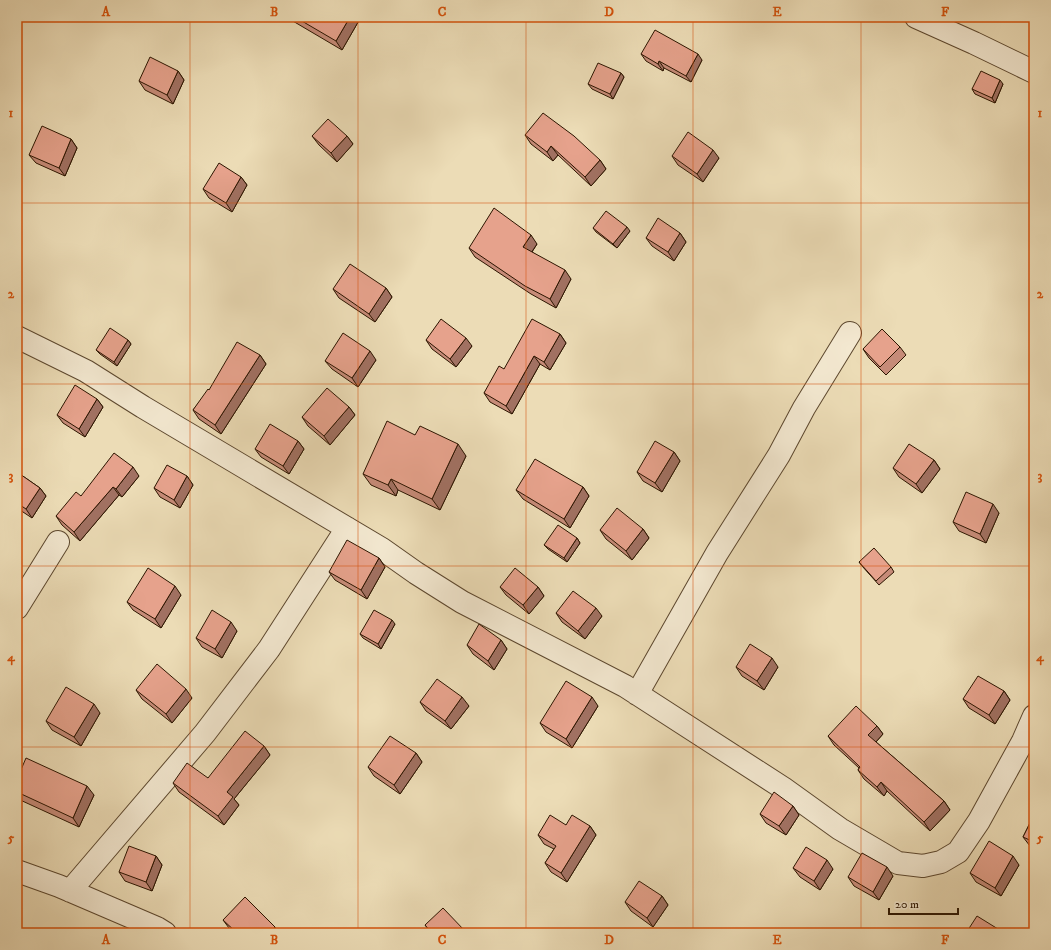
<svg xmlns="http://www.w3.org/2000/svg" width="1051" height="950" viewBox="0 0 1051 950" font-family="'IM FELL DW Pica',serif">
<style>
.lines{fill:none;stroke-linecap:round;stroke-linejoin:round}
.minor-casing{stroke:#5c472e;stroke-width:24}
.minor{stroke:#f3e8d0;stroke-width:22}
.wall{fill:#c68b78;stroke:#2c1500}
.shaded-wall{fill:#a17162;stroke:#2c1500}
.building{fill:#e6a28c;stroke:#2c1500}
.grid{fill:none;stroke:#d5520b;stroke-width:1;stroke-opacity:0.55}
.neatline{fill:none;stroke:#d5520b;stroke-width:1.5}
.grid-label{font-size:13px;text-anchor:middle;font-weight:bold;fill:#d5520b}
</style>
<rect width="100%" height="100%" fill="#ecdcb6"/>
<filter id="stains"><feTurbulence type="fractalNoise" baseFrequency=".005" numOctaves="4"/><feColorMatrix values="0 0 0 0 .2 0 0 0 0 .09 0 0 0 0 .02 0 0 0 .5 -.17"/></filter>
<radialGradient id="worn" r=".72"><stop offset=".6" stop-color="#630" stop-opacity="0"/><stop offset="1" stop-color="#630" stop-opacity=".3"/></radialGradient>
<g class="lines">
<g class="minor-casing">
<path id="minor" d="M 916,17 L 974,43 L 1034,72
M 17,337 L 86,371 L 143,407 L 382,549 L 416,573 L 462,602 L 625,686 L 783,788 L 840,829 L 898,863 L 923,866 L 941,862 L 958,852 L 979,821 L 1023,741 L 1034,716
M 17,608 L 58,542
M 637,694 L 717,553 L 779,455 L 804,408 L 850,333
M 17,871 L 59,886 L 157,928 L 165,933
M 70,891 L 205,733 L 269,649 L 347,528"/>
</g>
<use href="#minor" class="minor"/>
</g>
<path class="wall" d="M 286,17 L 361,17 L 342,50 Z
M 641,54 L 702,60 L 691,82 L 664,68 L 663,71 L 646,61 Z
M 178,71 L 184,80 L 173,104 L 145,90 L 139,81 Z
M 621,73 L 624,77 L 613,99 L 592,89 L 588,84 Z
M 1003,84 L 995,103 L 975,94 L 972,89 Z
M 525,135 L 600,160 L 606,169 L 591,186 L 558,155 L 553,161 L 531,144 Z
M 312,136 L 347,136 L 353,144 L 337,162 L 319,145 Z
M 71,139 L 77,148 L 65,176 L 36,163 L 29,155 Z
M 672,156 L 719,158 L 703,182 L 678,165 Z
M 241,177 L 247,185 L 232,212 L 209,198 L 203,189 Z
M 593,228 L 630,231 L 617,248 L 596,232 Z
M 680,233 L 686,242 L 674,261 L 652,246 L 646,238 Z
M 537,244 L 532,252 L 571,279 L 556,308 L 531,294 L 475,257 L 469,248 Z
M 386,288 L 392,297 L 375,322 L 339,298 L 333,289 Z
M 560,334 L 566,343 L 550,370 L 540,364 L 512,414 L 490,402 L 484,393 L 504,369 Z
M 128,340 L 131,344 L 117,366 L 100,354 L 96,350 Z
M 426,340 L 472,346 L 456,367 L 432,349 Z
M 900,347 L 906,355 L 886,375 L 869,358 L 863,349 Z
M 260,355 L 266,364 L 221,434 L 199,419 L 193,410 L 209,390 Z
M 376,360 L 358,387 L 332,369 L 325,361 Z
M 97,399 L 103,407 L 85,437 L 63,423 L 57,415 Z
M 349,407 L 355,415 L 330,445 L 308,426 L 302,417 Z
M 415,435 L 466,456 L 440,510 L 398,490 L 396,496 L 371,485 L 363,474 Z
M 298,441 L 304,449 L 289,474 L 261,457 L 255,449 Z
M 674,452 L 680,461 L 662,492 L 643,481 L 637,472 Z
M 934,460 L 940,469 L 922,493 L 899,477 L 893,468 Z
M 17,472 L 40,488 L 46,496 L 32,518 L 17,508 Z
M 139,476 L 122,497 L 119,495 L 80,541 L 62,525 L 56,516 L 81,496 Z
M 187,476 L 193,485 L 180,508 L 160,497 L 154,488 Z
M 583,487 L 589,496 L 570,528 L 523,499 L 516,490 Z
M 999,513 L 986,543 L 959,531 L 953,522 Z
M 643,529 L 649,538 L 632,560 L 606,539 L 600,530 Z
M 577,538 L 580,543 L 567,562 L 548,549 L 544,545 Z
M 379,558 L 385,567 L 367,599 L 335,580 L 329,572 Z
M 859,562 L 891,567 L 894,572 L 879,585 L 862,566 Z
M 500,587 L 538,587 L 544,596 L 529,614 L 506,595 Z
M 181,595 L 161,628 L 133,610 L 127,602 Z
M 556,613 L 602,616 L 585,639 L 562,622 Z
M 395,624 L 381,649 L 363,638 L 360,634 Z
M 237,631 L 222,658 L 202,647 L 196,638 Z
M 501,640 L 507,649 L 494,670 L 473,654 L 467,645 Z
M 736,667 L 778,667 L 764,690 L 742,676 Z
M 136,690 L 192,698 L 172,723 L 142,699 Z
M 1004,691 L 1010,700 L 995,724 L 969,708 L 963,699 Z
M 420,702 L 469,706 L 451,729 L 426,711 Z
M 598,706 L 572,748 L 546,732 L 540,723 Z
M 100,713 L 81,746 L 52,730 L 46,721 Z
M 877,726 L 883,734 L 876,742 L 944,801 L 950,810 L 930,831 L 887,791 L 884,796 L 864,779 L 858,770 L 859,768 L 834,745 L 828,736 Z
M 264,746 L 270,755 L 234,799 L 239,805 L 224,825 L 179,792 L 173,783 L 208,778 Z
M 416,753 L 422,762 L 400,794 L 374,776 L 368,767 Z
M 17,779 L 94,795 L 79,827 L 18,799 L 17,797 Z
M 793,806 L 799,815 L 786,835 L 766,823 L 760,814 Z
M 1034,815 L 1034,848 L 1030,846 L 1023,837 Z
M 566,825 L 590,826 L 596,835 L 567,882 L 551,872 L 545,863 L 554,849 L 544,844 L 538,835 Z
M 156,856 L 162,865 L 152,891 L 125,881 L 119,872 Z
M 1019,865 L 1001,896 L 976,882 L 970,873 Z
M 793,868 L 833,869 L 820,890 L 800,877 Z
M 893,876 L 879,900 L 854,886 L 848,877 Z
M 662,896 L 668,905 L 653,927 L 631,911 L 625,902 Z
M 223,920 L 275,927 L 279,933 L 234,933 L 229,928 Z
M 425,925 L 465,931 L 466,933 L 431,933 Z"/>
<path class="shaded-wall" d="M 350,17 L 361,17 L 342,50 L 336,41 Z
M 17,50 L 20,54 L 17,58 Z
M 698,54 L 702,60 L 691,82 L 686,76 Z
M 659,61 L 664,68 L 663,71 L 658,64 Z
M 178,71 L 184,80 L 173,104 L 167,95 Z
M 621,73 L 624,77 L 613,99 L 610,94 Z
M 1000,80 L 1003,84 L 995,103 L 992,98 Z
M 347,136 L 353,144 L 337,162 L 331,153 Z
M 71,139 L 77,148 L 65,176 L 59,168 Z
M 551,146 L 558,155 L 553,161 L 547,152 Z
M 713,150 L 719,158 L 703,182 L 697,174 Z
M 17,152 L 19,154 L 17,158 Z
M 600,160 L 606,169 L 591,186 L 585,177 Z
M 241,177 L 247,185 L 232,212 L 226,203 Z
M 627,227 L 630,231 L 617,248 L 613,244 Z
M 680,233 L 686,242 L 674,261 L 668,252 Z
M 531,235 L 537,244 L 529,256 L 523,247 Z
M 565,270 L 571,279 L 556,308 L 550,299 Z
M 386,288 L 392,297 L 375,322 L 369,314 Z
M 560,334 L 566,343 L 550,370 L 544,362 Z
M 466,338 L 472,346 L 456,367 L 450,359 Z
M 128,340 L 131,344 L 117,366 L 114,362 Z
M 370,351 L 376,360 L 358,387 L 352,378 Z
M 260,355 L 266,364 L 221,434 L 215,425 Z
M 534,356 L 540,364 L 512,414 L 506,406 Z
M 97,399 L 103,407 L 85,437 L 79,429 Z
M 349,407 L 355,415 L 330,445 L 324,436 Z
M 298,441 L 304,449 L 289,474 L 283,466 Z
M 458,444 L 466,456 L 440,510 L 432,499 Z
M 674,452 L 680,461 L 662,492 L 655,483 Z
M 934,460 L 940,469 L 922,493 L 916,484 Z
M 133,467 L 139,476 L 122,497 L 116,489 Z
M 187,476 L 193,485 L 180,508 L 174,500 Z
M 391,479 L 398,490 L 396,496 L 388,485 Z
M 113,487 L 119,495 L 80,541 L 74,532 Z
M 583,487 L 589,496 L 570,528 L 564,519 Z
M 40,488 L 46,496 L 32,518 L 26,509 Z
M 993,504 L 999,513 L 986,543 L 980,534 Z
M 643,529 L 649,538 L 632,560 L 626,551 Z
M 577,538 L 580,543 L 567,562 L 564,558 Z
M 379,558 L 385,567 L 367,599 L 361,590 Z
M 175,586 L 181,595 L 161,628 L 155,619 Z
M 538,587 L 544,596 L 529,614 L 523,605 Z
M 596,608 L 602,616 L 585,639 L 578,631 Z
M 392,620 L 395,624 L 381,649 L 378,644 Z
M 231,622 L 237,631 L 222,658 L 215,649 Z
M 501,640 L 507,649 L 494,670 L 488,661 Z
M 772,658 L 778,667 L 764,690 L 757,681 Z
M 186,689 L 192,698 L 172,723 L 166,714 Z
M 1004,691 L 1010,700 L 995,724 L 989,715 Z
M 462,697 L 469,706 L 451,729 L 445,721 Z
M 592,697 L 598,706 L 572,748 L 566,739 Z
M 94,704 L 100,713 L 81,746 L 74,737 Z
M 877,726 L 883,734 L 874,744 L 868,735 Z
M 264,746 L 270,755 L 234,799 L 239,805 L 224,825 L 218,816 L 227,792 Z
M 416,753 L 422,762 L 400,794 L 394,785 Z
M 881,782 L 887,791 L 884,796 L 877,787 Z
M 87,786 L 94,795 L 79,827 L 73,818 Z
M 944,801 L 950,810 L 930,831 L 924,822 Z
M 793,806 L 799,815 L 786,835 L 779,826 Z
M 590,826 L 596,835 L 567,882 L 561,873 Z
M 156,856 L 162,865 L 152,891 L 146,882 Z
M 1013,856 L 1019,865 L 1001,896 L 995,888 Z
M 827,860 L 833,869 L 820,890 L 814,881 Z
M 887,867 L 893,876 L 879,900 L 873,892 Z
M 662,896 L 668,905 L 653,927 L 647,918 Z
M 998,929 L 1001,933 L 995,933 Z"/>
<path class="building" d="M 295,17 L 350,17 L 336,41 Z
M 655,30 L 698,54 L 686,76 L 659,61 L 658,64 L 641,54 Z
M 150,57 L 178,71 L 167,95 L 139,81 Z
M 598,63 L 621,73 L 610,94 L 588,84 Z
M 981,71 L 1000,80 L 992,98 L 972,89 Z
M 543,113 L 574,136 L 600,160 L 585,177 L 551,146 L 547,152 L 525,135 Z
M 328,119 L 347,136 L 331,153 L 312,136 Z
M 42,126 L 71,139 L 59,168 L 29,155 Z
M 688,132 L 713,150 L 697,174 L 672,156 Z
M 219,163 L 241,177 L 226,203 L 203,189 Z
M 494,208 L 531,235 L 523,247 L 565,270 L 550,299 L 525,286 L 469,248 Z
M 606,211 L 627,227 L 613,244 L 593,228 Z
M 658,218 L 680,233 L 668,252 L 646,238 Z
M 350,264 L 386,288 L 369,314 L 333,289 Z
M 441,319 L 466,338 L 450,359 L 426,340 Z
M 532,319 L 560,334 L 544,362 L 534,356 L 506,406 L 484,393 L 499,366 L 504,369 Z
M 110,328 L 128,340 L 114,362 L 96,350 Z
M 882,329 L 900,347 L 880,367 L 863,349 Z
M 343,333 L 370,351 L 352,378 L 325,361 Z
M 237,342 L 260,355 L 215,425 L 193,410 L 208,389 L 209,390 Z
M 75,385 L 97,399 L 79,429 L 57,415 Z
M 327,388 L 349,407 L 324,436 L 302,417 Z
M 387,421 L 415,435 L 420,426 L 458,444 L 432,499 L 391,479 L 388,485 L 363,474 Z
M 270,424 L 298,441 L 283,466 L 255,449 Z
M 655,441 L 674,452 L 655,483 L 637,472 Z
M 909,444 L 934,460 L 916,484 L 893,468 Z
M 114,453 L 133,467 L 116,489 L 113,487 L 74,532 L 56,516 L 76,492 L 81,496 Z
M 535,459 L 583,487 L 564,519 L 516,490 Z
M 167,465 L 187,476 L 174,500 L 154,488 Z
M 17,472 L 40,488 L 26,509 L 17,503 Z
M 966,492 L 993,504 L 980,534 L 953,522 Z
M 617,508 L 643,529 L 626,551 L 600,530 Z
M 558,525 L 577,538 L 564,558 L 544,545 Z
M 347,540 L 379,558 L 361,590 L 329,572 Z
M 874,548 L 891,567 L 876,581 L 859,562 Z
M 148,568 L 175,586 L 155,619 L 127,602 Z
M 515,568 L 538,587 L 523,605 L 500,587 Z
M 573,591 L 596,608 L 578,631 L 556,613 Z
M 212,610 L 231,622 L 215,649 L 196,638 Z
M 374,610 L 392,620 L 378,644 L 360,634 Z
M 479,624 L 501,640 L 488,661 L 467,645 Z
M 750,644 L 772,658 L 757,681 L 736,667 Z
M 157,664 L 186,689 L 166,714 L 136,690 Z
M 978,676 L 1004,691 L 989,715 L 963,699 Z
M 437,679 L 462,697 L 445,721 L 420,702 Z
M 566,681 L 592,697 L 566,739 L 540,723 Z
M 66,687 L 94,704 L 74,737 L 46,721 Z
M 856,706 L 877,726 L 868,735 L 944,801 L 924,822 L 881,782 L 877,787 L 858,770 L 860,767 L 828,736 Z
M 245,731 L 264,746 L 227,792 L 233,797 L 218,816 L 173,783 L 187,763 L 208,778 Z
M 390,736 L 416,753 L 394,785 L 368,767 Z
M 26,758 L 87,786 L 73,818 L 17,792 L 17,779 Z
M 774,792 L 793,806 L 779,826 L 760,814 Z
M 550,815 L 566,825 L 572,815 L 590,826 L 561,873 L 545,863 L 556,846 L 538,835 Z
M 1034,815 L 1034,842 L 1023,837 Z
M 989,841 L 1013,856 L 995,888 L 970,873 Z
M 129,846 L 156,856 L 146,882 L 119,872 Z
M 806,847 L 827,860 L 814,881 L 793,868 Z
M 862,853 L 887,867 L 873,892 L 848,877 Z
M 639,881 L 662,896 L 647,918 L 625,902 Z
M 245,897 L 275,927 L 270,933 L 237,933 L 223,920 Z
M 443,908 L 465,931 L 463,933 L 432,933 L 425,925 Z
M 977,916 L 998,929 L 995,933 L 966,933 Z"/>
<path class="grid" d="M 190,17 L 190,933M 358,17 L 358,933M 526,17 L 526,933M 693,17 L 693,933M 861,17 L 861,933M 17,203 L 1034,203M 17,384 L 1034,384M 17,566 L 1034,566M 17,747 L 1034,747"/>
<rect width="1051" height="950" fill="none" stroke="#ecdcb6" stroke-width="44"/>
<path d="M889 908v6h69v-6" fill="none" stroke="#2c1500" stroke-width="2"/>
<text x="895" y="908" font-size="12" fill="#2c1500" stroke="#f3e8d0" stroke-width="3" paint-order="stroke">20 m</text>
<rect x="22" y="22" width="1007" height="906" class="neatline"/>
<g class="grid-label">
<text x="106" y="16">A</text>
<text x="274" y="16">B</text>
<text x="442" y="16">C</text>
<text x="609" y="16">D</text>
<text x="777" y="16">E</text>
<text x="945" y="16">F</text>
<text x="11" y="117">1</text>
<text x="1040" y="117">1</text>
<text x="11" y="298">2</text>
<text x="1040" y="298">2</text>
<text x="11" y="480">3</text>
<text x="1040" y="480">3</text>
<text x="11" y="661">4</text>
<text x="1040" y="661">4</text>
<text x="11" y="842">5</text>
<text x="1040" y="842">5</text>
<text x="106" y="944">A</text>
<text x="274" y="944">B</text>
<text x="442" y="944">C</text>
<text x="609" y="944">D</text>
<text x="777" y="944">E</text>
<text x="945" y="944">F</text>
</g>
<rect width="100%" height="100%" filter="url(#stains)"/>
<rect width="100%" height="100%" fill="url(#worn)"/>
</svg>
